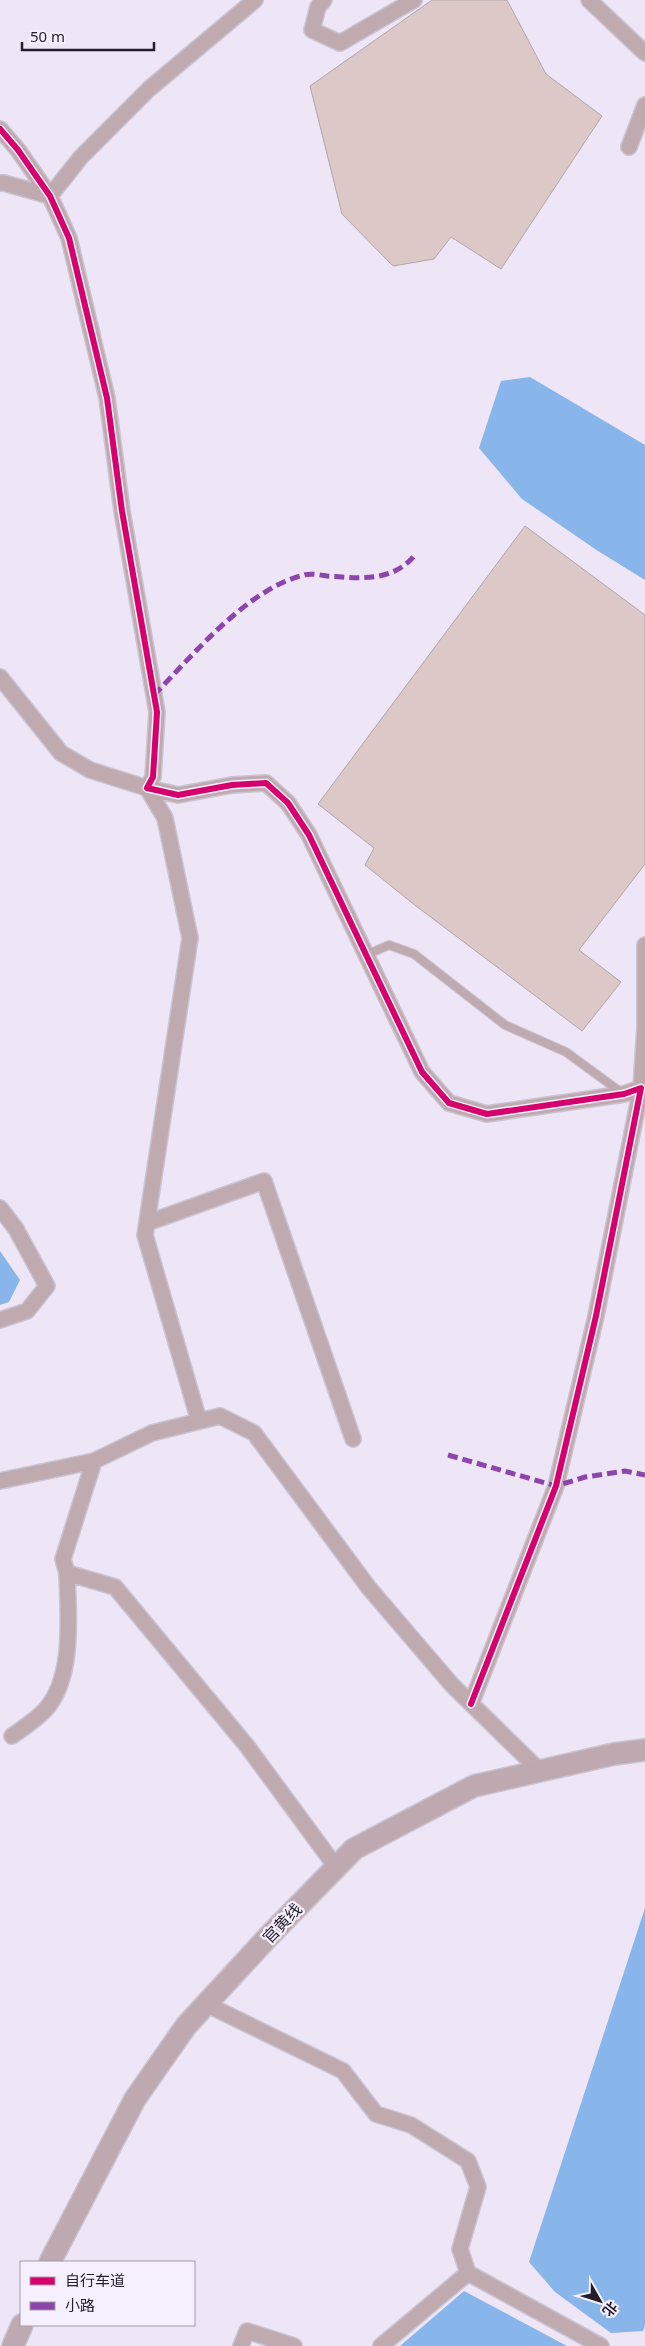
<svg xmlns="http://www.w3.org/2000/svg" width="645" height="2346" viewBox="0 0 645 2346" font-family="'Noto Sans','Noto Sans SC',sans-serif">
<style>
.water{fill:#88b6ea}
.building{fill:#dcc8c6;stroke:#afa6aa}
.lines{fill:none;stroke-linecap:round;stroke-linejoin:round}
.lane-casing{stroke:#cac4d0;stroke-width:10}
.street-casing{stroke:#cac4d0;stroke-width:18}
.secondary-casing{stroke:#cac4d0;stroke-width:24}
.lane{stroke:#bfaab0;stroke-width:8}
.street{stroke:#bfaab0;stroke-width:15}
.secondary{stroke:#bea9b1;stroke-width:21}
.quiet{stroke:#8e44ad;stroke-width:5;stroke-dasharray:10 5;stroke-linecap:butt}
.cycleway-casing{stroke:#f6effd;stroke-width:9}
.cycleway{stroke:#d6006c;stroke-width:6}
.labels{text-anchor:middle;stroke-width:4.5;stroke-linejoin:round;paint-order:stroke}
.street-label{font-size:16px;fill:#241e2a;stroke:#f6effd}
</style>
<rect width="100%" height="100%" fill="#eee6f7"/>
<path class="water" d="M 530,377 L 645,445 L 645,580 L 598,551 L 522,499 L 479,448 L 501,381 Z
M 0,1251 L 20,1280 L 9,1302 L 0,1305 Z
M 645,1908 L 645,2325 L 643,2331 L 611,2333 L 555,2292 L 529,2262 Z
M 464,2291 L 567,2346 L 400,2346 Z"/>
<path class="building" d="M 432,0 L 507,0 L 546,74 L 602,116 L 501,269 L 451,237 L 434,259 L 393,266 L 342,214 L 310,86 Z
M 525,526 L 645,615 L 645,864 L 579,950 L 621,982 L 582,1031 L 416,906 L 365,865 L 374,848 L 318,804 Z"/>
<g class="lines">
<g class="lane-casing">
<path id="lane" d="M 366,955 L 389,945 L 414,954 L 505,1025 L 566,1052 L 622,1093"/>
</g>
<g class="street-casing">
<path id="street" d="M 324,0 L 318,7 L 312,30 L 340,43 L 414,0
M 589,0 L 645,53
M 0,129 L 18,150 L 50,196 L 69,238 L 107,398 L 122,511 L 157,712 L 153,777 L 147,788 L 178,795 L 232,785 L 266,783 L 288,803 L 309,835 L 422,1072 L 449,1103 L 487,1114 L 624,1094 L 641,1088 L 596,1316 L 556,1486 L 471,1704
M 629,147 L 645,105
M 0,183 L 4,183 L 50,196 L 81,157 L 149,89 L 255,0
M 0,677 L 61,753 L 90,770 L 147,788 L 165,818 L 190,938 L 145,1235 L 199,1421
M 641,1088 L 645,1027 L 645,945
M 0,1208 L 16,1229 L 47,1286 L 27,1311 L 0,1320
M 147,1223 L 264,1181 L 353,1439
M 94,1461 L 63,1559 L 67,1573 L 115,1587 L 247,1746 L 336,1867
M 0,1481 L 94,1461 L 152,1433 L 220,1416 L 254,1433 L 369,1588 L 452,1685 L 540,1771
M 12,1736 C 23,1728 36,1720 45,1710 C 75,1678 68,1613 67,1573
M 206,2004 L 343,2071 L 376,2114 L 411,2125 L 468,2161 L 478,2187 L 460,2249 L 468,2273 L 601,2346
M 241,2346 L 247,2331 L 294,2346
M 381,2346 L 468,2273"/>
</g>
<g class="secondary-casing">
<path id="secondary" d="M 50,2262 L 135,2099 L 186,2026 L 267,1938 L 354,1849 L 474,1786 L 614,1754 L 645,1750
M 13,2346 L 22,2325"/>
</g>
<use href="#lane" class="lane"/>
<use href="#street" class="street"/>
<use href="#secondary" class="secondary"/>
<path class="quiet" d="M 154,695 C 194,654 247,589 304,575 C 310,573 320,575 327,576 C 359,578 392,583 415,555
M 448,1455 L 556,1486 L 585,1477 L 625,1471 L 645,1475"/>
<g class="cycleway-casing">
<path id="cycleway" d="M 0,129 L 18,150 L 50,196 L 69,238 L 107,398 L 122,511 L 157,712 L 153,777 L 147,788 L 178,795 L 232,785 L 266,783 L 288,803 L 309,835 L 422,1072 L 449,1103 L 487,1114 L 624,1094 L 641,1088 L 596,1316 L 556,1486 L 471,1704"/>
</g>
<use href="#cycleway" class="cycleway"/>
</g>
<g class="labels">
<g class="street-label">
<text transform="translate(282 1923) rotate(-46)" y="6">官黄线</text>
</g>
</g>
<rect x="20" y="2261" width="175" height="65" fill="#f6effd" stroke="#a29ba9"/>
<rect x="30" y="2277" width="25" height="8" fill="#d6006c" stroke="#a29ba9"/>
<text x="65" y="2286" font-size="15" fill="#241e2a">自行车道</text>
<rect x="30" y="2302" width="25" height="8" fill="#8e44ad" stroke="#a29ba9"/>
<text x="65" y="2311" font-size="15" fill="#241e2a">小路</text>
<g transform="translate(600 2301) rotate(129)" stroke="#f6effd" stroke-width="4" paint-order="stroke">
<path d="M0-4L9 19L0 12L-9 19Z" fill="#241e2a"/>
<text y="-8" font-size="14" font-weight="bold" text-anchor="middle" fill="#241e2a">北</text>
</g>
<path d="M22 42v8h132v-8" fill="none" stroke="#241e2a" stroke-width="2.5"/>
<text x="30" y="42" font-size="15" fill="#241e2a" stroke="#f6effd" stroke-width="4" paint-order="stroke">50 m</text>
</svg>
